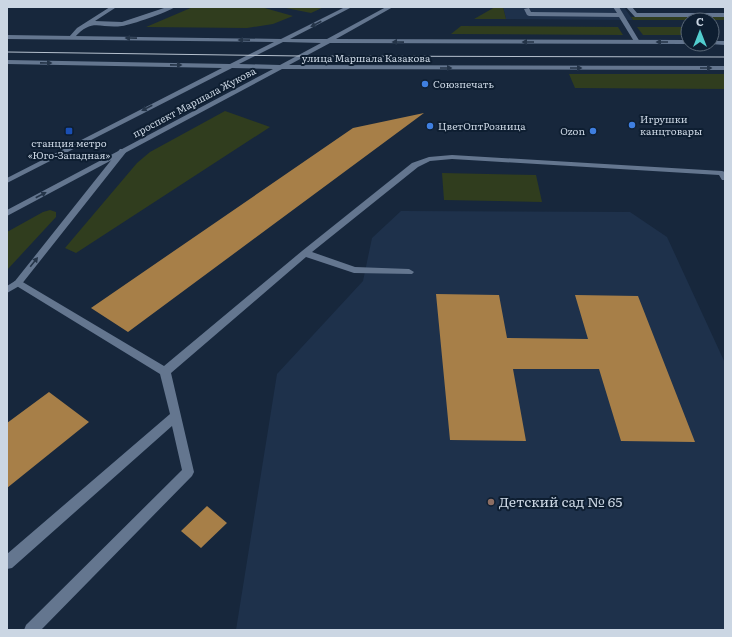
<svg xmlns="http://www.w3.org/2000/svg" width="732" height="637" viewBox="0 0 732 637" font-family="Literata,serif">
<style>
.built{fill:#1e314b}
.green{fill:#303d1e}
.building{fill:#a77f48}
.lines{fill:none;stroke-linecap:round;stroke-linejoin:round}
.lane{fill:#64768f;fill-rule:evenodd}
.street{fill:#64768f;fill-rule:evenodd}
.secondary{fill:#64768f;fill-rule:evenodd}
.tram{stroke:#b6c1cf;stroke-width:1}
.oneway{fill:#243448}
.shop-dot{fill:#3f7fe0;stroke:#0e1e31;stroke-width:1.5}
.transit-dot{fill:#1a4fb4;stroke:#0e1e31;stroke-width:1.5}
.education-dot{fill:#8d6e63;stroke:#0e1e31;stroke-width:1.5}
.labels{text-anchor:middle;stroke-width:4;stroke-linejoin:round;paint-order:stroke}
.far-street-label{font-size:10px;fill:#cbd6e3;stroke:#0e1e31}
.far-poi-label{font-size:10px;fill:#cbd6e3;stroke:#0e1e31;text-anchor:start}
.near-poi-label{font-size:14px;fill:#cbd6e3;stroke:#0e1e31;text-anchor:start}
</style>
<rect width="100%" height="100%" fill="#17273c"/>
<path class="built" d="M 503,7 L 624,7 L 633,20 L 506,19 Z
M 401,211 L 630,212 L 667,237 L 725,363 L 725,630 L 236,630 L 277,374 L 363,281 L 372,238 Z"/>
<path class="green" d="M 193,7 L 261,7 L 293,16 L 273,24 L 247,28 L 146,27 Z
M 281,7 L 324,7 L 311,13 Z
M 495,7 L 503,7 L 506,19 L 474,19 Z
M 631,17 L 725,17 L 725,20 L 633,20 Z
M 461,26 L 618,27 L 623,35 L 451,34 Z
M 637,27 L 688,27 L 688,35 L 643,35 Z
M 569,74 L 725,74 L 725,89 L 575,88 Z
M 225,111 L 270,127 L 76,253 L 65,248 L 137,163 L 150,152 Z
M 442,173 L 536,175 L 542,202 L 444,200 Z
M 50,210 L 56,212 L 56,217 L 7,270 L 7,232 L 43,212 Z"/>
<path class="building" d="M 424,113 L 128,332 L 91,308 L 353,128 Z
M 436,294 L 499,295 L 507,338 L 588,339 L 575,295 L 638,296 L 695,442 L 621,441 L 599,369 L 513,369 L 526,441 L 450,440 Z
M 49,392 L 89,422 L 7,488 L 7,423 Z
M 207,506 L 227,523 L 201,548 L 181,531 Z"/>
<g class="lines">
<path class="lane" d="M 110,7 L 115,8 L 95,21 L 122,22 L 167,7 L 175,7 C 168,12 131,25 122,26 C 99,29 93,17 74,38 L 70,38 L 69,37 L 77,28 Z
M 613,7 L 619,7 L 640,42 L 639,43 L 635,43 L 619,17 L 529,16 L 527,15 L 524,9 L 529,8 L 531,12 L 617,13 Z
M 626,7 L 632,7 L 637,13 L 725,13 L 725,17 L 635,17 Z
M 452,155 L 722,171 L 725,172 L 725,180 L 722,180 L 719,175 L 452,159 L 430,161 L 418,167 L 312,252 L 355,267 L 409,269 L 414,272 L 412,274 L 354,273 L 306,257 L 171,373 L 194,472 L 192,476 L 41,630 L 24,630 L 26,625 L 182,470 L 172,426 L 12,568 L 7,569 L 7,554 L 170,414 L 160,374 L 15,285 L 13,283 L 15,281 L 21,281 L 164,366 L 302,251 L 412,163 L 429,157 Z"/>
<path class="street" d="M 120,149 L 123,149 L 127,151 L 21,285 L 7,293 L 7,286 L 15,281 Z"/>
<path class="secondary" d="M 345,7 L 352,7 L 290,39 L 327,39 L 386,7 L 393,7 L 336,39 L 688,40 L 688,44 L 330,43 L 289,65 L 725,66 L 725,70 L 282,69 L 7,216 L 7,210 L 273,69 L 232,68 L 7,183 L 7,178 L 222,68 L 7,64 L 7,60 L 230,64 L 274,42 L 7,39 L 7,35 L 281,39 ZM 283,42 L 321,43 L 280,65 L 239,64 Z
M 712,41 L 725,41 L 725,45 L 710,44 L 712,44 Z"/>
<path class="tram" d="M 7,52 L 301,56 L 725,57"/>
</g>
<defs><path id="oneway-solid" d="M-6-.8H1V-3.2L6.5 0L1 3.2V.8H-6Z"/></defs>
<g class="oneway">
<use href="#oneway-solid" transform="translate(316 24) rotate(153)"/>
<use href="#oneway-solid" transform="translate(131 38) rotate(-179)"/>
<use href="#oneway-solid" transform="translate(244 40) rotate(-179)"/>
<use href="#oneway-solid" transform="translate(398 42) rotate(-179)"/>
<use href="#oneway-solid" transform="translate(528 42) rotate(-180)"/>
<use href="#oneway-solid" transform="translate(662 42) rotate(-180)"/>
<use href="#oneway-solid" transform="translate(46 63) rotate(1)"/>
<use href="#oneway-solid" transform="translate(176 65) rotate(1)"/>
<use href="#oneway-solid" transform="translate(446 68)"/>
<use href="#oneway-solid" transform="translate(576 68)"/>
<use href="#oneway-solid" transform="translate(706 68)"/>
<use href="#oneway-solid" transform="translate(147 108) rotate(153)"/>
<use href="#oneway-solid" transform="translate(41 195) rotate(-28)"/>
<use href="#oneway-solid" transform="translate(34 262) rotate(-51)"/>
</g>
<g class="shop-dot">
<circle cx="425" cy="84" r="4"/>
<circle cx="632" cy="125" r="4"/>
<circle cx="430" cy="126" r="4"/>
<circle cx="593" cy="131" r="4"/>
</g>
<rect class="transit-dot" x="65" y="127" width="8" height="8" rx="2"/>
<circle class="education-dot" cx="491" cy="502" r="4"/>
<g class="labels">
<g class="far-street-label">
<text x="366" y="62">улица Маршала Казакова</text>
<text transform="translate(194 102) rotate(-28)" y="4">проспект Маршала Жукова</text>
</g>
<g class="far-poi-label">
<text x="433" y="88">Союзпечать</text>
<text x="640" y="123">Игрушки<tspan x="640" dy="12">канцтовары</tspan></text>
<text x="438" y="130">ЦветОптРозница</text>
<text x="585" y="135" text-anchor="end">Ozon</text>
<text x="69" y="147" text-anchor="middle">станция метро<tspan x="69" dy="12">«Юго-Западная»</tspan></text>
</g>
<g class="near-poi-label">
<text x="499" y="507">Детский сад № 65</text>
</g>
</g>
<rect width="732" height="637" fill="none" stroke="#cbd6e3" stroke-width="16"/>
<g transform="translate(700 32)"><circle r="19" fill="#0e1e31" stroke="#5a6878"/>
<path d="M0-3L7 15L0 10L-7 15Z" fill="#52cdce"/>
<text y="-6" font-size="11" font-weight="bold" text-anchor="middle" fill="#cbd6e3">С</text>
</g>
</svg>
